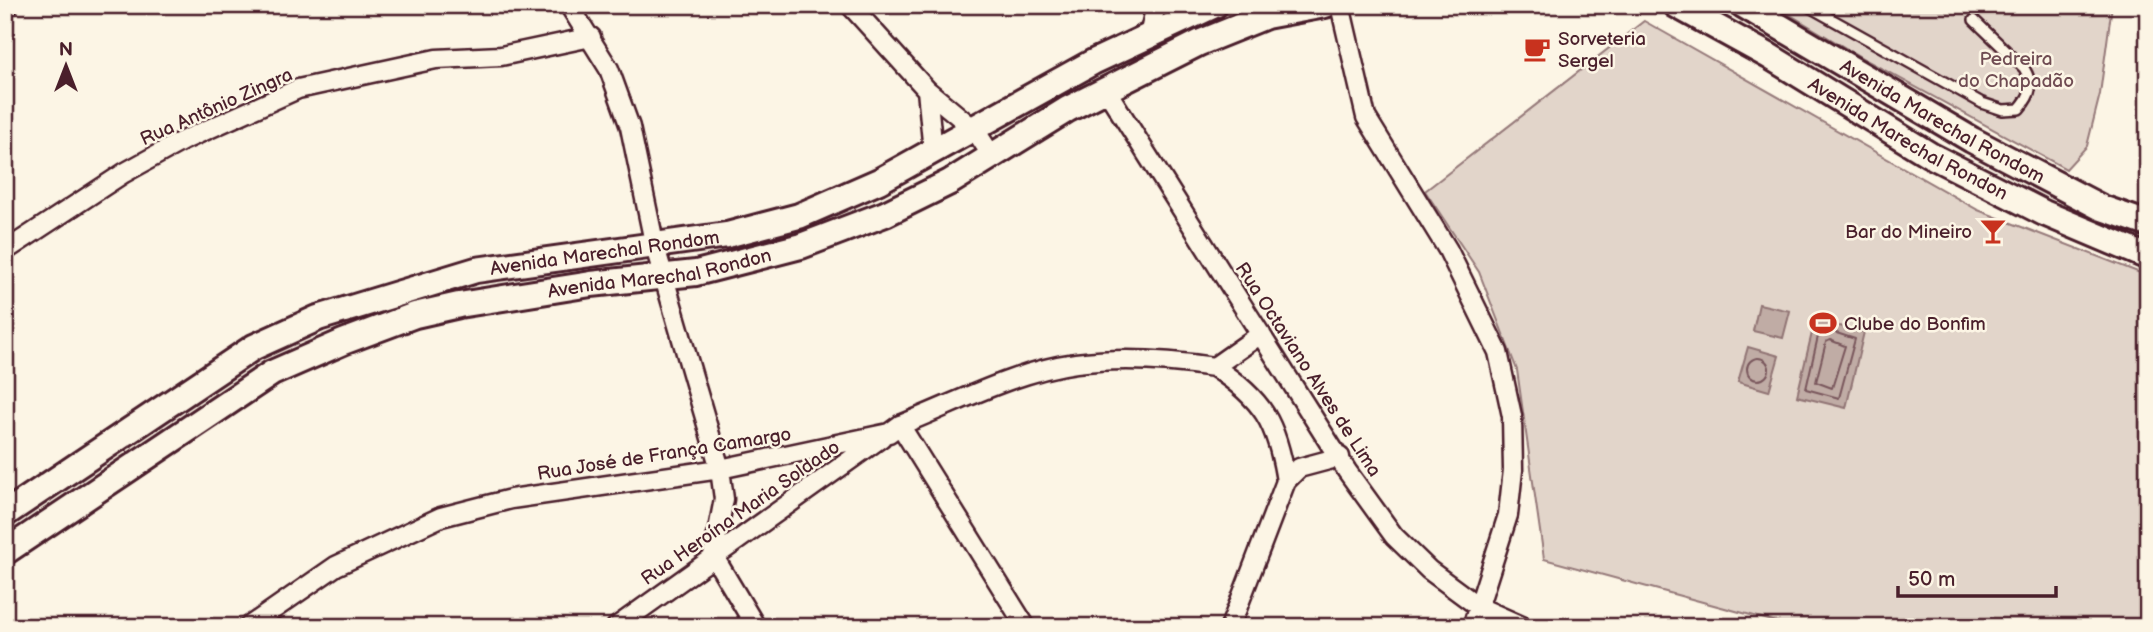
<svg xmlns="http://www.w3.org/2000/svg" width="2153" height="632" viewBox="0 0 2153 632" font-family="'Balsamiq Sans',sans-serif">
<style>
.green{fill:#e2d5ca;stroke:#967a7a;stroke-width:2}
.water{fill:#c0aca5;stroke:#917474;stroke-width:2}
.lines{fill:none;stroke-linecap:round;stroke-linejoin:round}
.shore{stroke:#79575c;stroke-width:2}
.lane-casing{stroke:#4a1f2b;stroke-width:14}
.street-casing{stroke:#4a1f2b;stroke-width:23}
.secondary-casing{stroke:#4a1f2b;stroke-width:30}
.lane{stroke:#fcf5e5;stroke-width:9}
.street{stroke:#fcf5e5;stroke-width:18}
.secondary{stroke:#fcf5e5;stroke-width:24}
.labels{text-anchor:middle;stroke-width:5;stroke-linejoin:round;paint-order:stroke}
.poi-label{font-size:19px;fill:#4a1f2b;stroke:#fcf5e5;text-anchor:start}
.park-label{font-size:19px;fill:#704c53;stroke:#fcf5e5}
.street-label{font-size:19px;fill:#4a1f2b;stroke:#fcf5e5}
</style>
<rect width="100%" height="100%" fill="#fcf5e5"/>
<filter id="ink" filterUnits="userSpaceOnUse"><feTurbulence type="fractalNoise" baseFrequency=".0143" numOctaves="2"/><feDisplacementMap in="SourceGraphic" scale="14" xChannelSelector="R" yChannelSelector="G"/><feConvolveMatrix kernelMatrix="1 2 1 2 8 2 1 2 1" color-interpolation-filters="sRGB"/></filter>
<g filter="url(#ink)">
<path class="green" d="M 1774,5 L 2112,5 L 2100,94 L 2087,146 L 2066,169 L 1864,59 Z
M 1644,21 L 1978,210 L 2148,276 L 2148,627 L 1795,627 L 1544,559 L 1517,370 L 1479,272 L 1425,191 Z"/>
<path class="water" d="M 1759,304 L 1790,311 L 1783,338 L 1753,331 Z
M 1815,320 L 1864,332 L 1846,408 L 1797,396 Z
M 1748,347 L 1779,356 L 1769,391 L 1738,382 Z"/>
<g class="lines">
<path class="shore" d="M 1824,329 L 1855,339 L 1839,398 L 1806,389 L 1819,332 Z
M 1830,340 L 1845,346 L 1832,388 L 1816,382 L 1826,342 Z
M1747 369a11 11 0 1 1 22 0a11 11 0 1 1-22 0Z"/>
<g class="lane-casing">
<path id="lane" d="M 1806,5 L 1982,103 L 2003,110 L 2019,109 C 2032,94 2034,85 2024,68 L 1974,20"/>
</g>
<g class="street-casing">
<path id="street" d="M 569,5 L 609,69 L 630,127 L 655,247 L 720,469 L 724,499 L 713,555 L 756,627
M 850,5 L 927,90 L 975,130 L 992,156
M 1340,5 L 1366,117 L 1448,250 L 1498,352 L 1512,416 L 1513,470 L 1508,515 L 1472,627
M 5,8 L 9,5
M 1149,36 L 1156,5
M 1105,88 L 1347,471 L 1394,536 L 1429,570 L 1479,607 L 1524,627
M 927,90 L 933,152
M 5,251 L 124,173 L 182,141 L 298,89 L 436,59 L 501,56 L 591,37
M 1214,367 C 1263,399 1277,423 1286,481
M 900,425 L 1026,627
M 248,627 L 336,566 L 441,517 L 511,499 L 720,469 L 889,433 L 900,425 C 956,403 1016,371 1076,363 C 1123,357 1168,360 1214,367 L 1261,334
M 616,627 L 881,438
M 1230,627 L 1286,481 L 1299,468 L 1340,457"/>
</g>
<g class="secondary-casing">
<g id="secondary">
<path id="s1" d="M 1676,5 L 1769,56 L 1930,155 L 2044,213 L 2148,257"/>
<path id="s2" d="M 1743,5 L 1972,140 L 2102,208 L 2148,224"/>
<path id="s3" d="M 5,514 L 254,347 L 318,318 L 476,270 L 727,235 L 799,216 L 879,181 L 1093,62 L 1215,5"/>
<path id="s4" d="M 5,552 L 272,373 L 343,342 L 415,315 L 459,305 L 591,284 L 696,273 L 801,246 L 885,214 L 950,182 L 1068,109 L 1199,43 L 1266,16 L 1325,5"/>
</g>
</g>
<use href="#lane" class="lane"/>
<use href="#street" class="street"/>
<use href="#secondary" class="secondary"/>
</g>
</g>
<defs>
<g id="cafe-bare" transform="scale(2.1)"><path d="M-5.5-4.5H6V0H3Q3 3.5 0 3.5H-2.5Q-5.5 3.5-5.5 0ZM3-3.2v2h1.7v-2ZM-6 4.5H4V6H-6Z" fill="#c8321e" stroke="#fcf5e5" stroke-width="2.5" paint-order="stroke"/></g>
<g id="bar-bare" transform="scale(2.1)"><path d="M-6-5H6L.8 .8V4.5H3.5V6h-7V4.5H-.8V.8Z" fill="#c8321e" stroke="#fcf5e5" stroke-width="2.5" paint-order="stroke"/></g>
<g id="stadium-bare" transform="scale(2.1)"><path d="M0-5a6.5 5 0 1 0 0 10a6.5 5 0 1 0 0-10ZM-3.5-1.8h7v3.6h-7Z" fill="#c8321e" stroke="#fcf5e5" stroke-width="2.5" paint-order="stroke"/></g>
</defs>
<g fill-rule="evenodd">
<use href="#cafe-bare" x="1537" y="49"/>
<use href="#bar-bare" x="1993" y="231"/>
<use href="#stadium-bare" x="1823" y="323"/>
</g>
<g class="labels">
<g class="poi-label">
<text x="1558" y="45">Sorveteria<tspan x="1558" dy="22">Sergel</tspan></text>
<text x="1972" y="238" text-anchor="end">Bar do Mineiro</text>
<text x="1844" y="330">Clube do Bonfim</text>
</g>
<g class="park-label">
<text x="2016" y="65">Pedreira<tspan x="2016" dy="22">do Chapadão</tspan></text>
</g>
<g class="street-label">
<text transform="translate(216 106) rotate(-24)" y="7">Rua Antônio Zingra</text>
<text dy="7" stroke="none"><textPath href="#s2" startOffset="231">Avenida Marechal Rondom</textPath></text>
<text dy="7" stroke="none"><textPath href="#s1" startOffset="268">Avenida Marechal Rondon</textPath></text>
<text dy="7" stroke="none"><textPath href="#s3" startOffset="665">Avenida Marechal Rondom</textPath></text>
<text dy="7" stroke="none"><textPath href="#s4" startOffset="724">Avenida Marechal Rondon</textPath></text>
<text transform="translate(1309 369) rotate(57)" y="7">Rua Octaviano Alves de Lima</text>
<text transform="translate(664 453) rotate(-9)" y="7">Rua José de França Camargo</text>
<text transform="translate(740 512) rotate(-35)" y="7">Rua Heroína Maria Soldado</text>
</g>
</g>
<rect width="2153" height="632" fill="none" stroke="#fcf5e5" stroke-width="28"/>
<rect x="14" y="14" width="2125" height="604" fill="none" stroke="#4a1f2b" stroke-width="2.5" filter="url(#ink)"/>
<g transform="translate(66 66)" stroke="#fcf5e5" stroke-width="5" paint-order="stroke">
<path d="M0-5L12 26L0 18L-12 26Z" fill="#4a1f2b"/>
<text y="-10" font-size="19" font-weight="bold" text-anchor="middle" fill="#4a1f2b">N</text>
</g>
<path d="M1898 586v10h158v-10" fill="none" stroke="#4a1f2b" stroke-width="3.5"/>
<text x="1908" y="586" font-size="21" fill="#4a1f2b" stroke="#fcf5e5" stroke-width="5" paint-order="stroke">50 m</text>
</svg>
